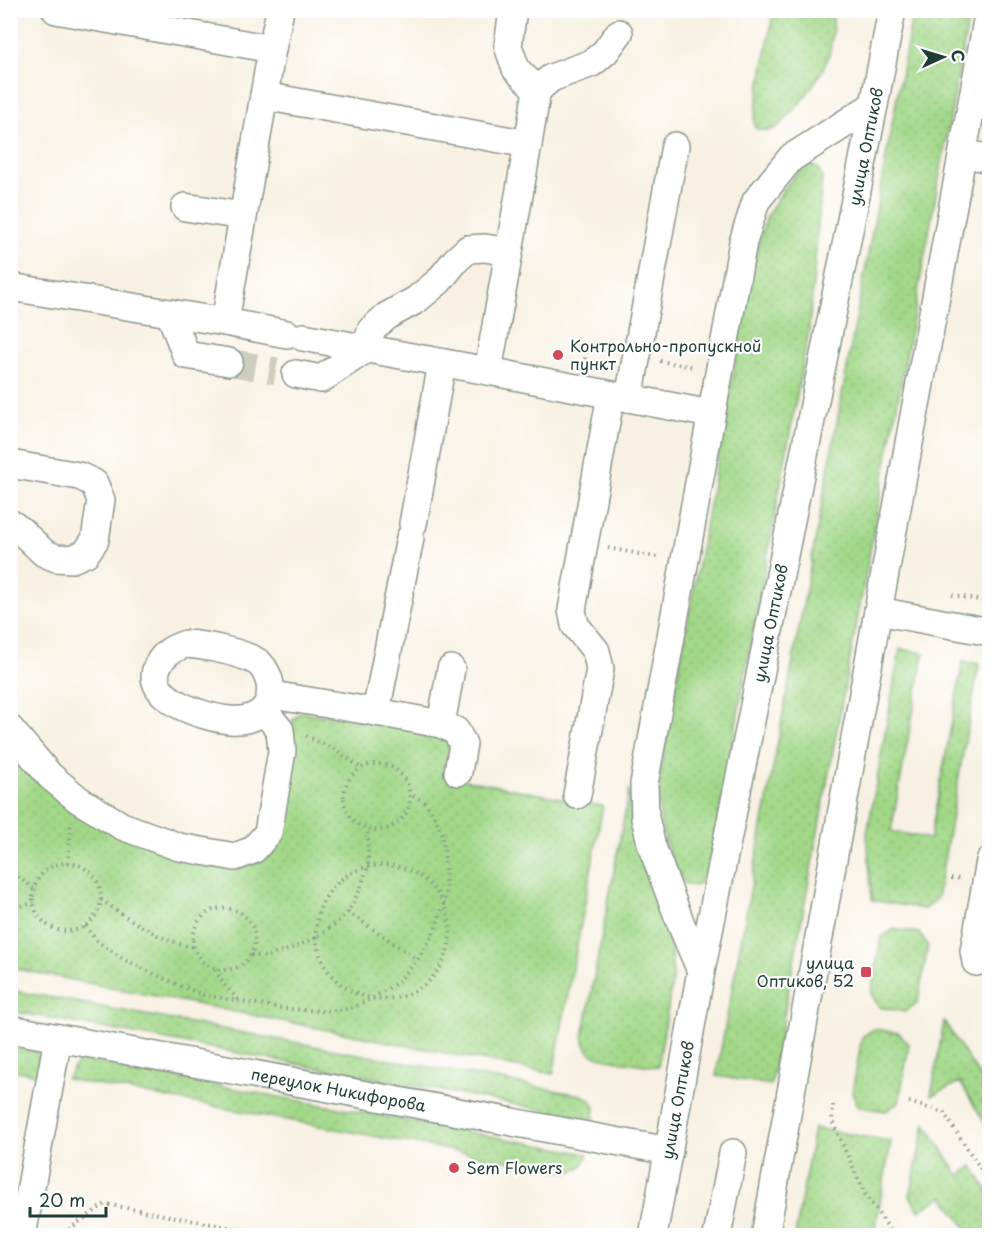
<svg xmlns="http://www.w3.org/2000/svg" width="1000" height="1246" viewBox="0 0 1000 1246" font-family="'Playpen Sans',sans-serif">
<style>
.grass{fill:url(#grass-dots);stroke:#618a5e;stroke-width:1.5}
.lines{fill:none;stroke-linecap:round;stroke-linejoin:round}
.minor-tunnel{stroke:#cdcdc0;stroke-width:27;stroke-dasharray:27 14;stroke-linecap:butt}
.minor-casing{stroke:#8c978c;stroke-width:30}
.path{stroke:#8c978c;stroke-width:4;stroke-dasharray:1.5 4.5;stroke-linecap:butt}
.minor{stroke:#fff;stroke-width:27}
.poi-dot{fill:#d1495b;stroke:#fff;stroke-width:2}
.labels{text-anchor:middle;stroke-width:4.5;stroke-linejoin:round;paint-order:stroke}
.street-label{font-size:16px;fill:#1f3d34;stroke:#fff}
.poi-label{font-size:16px;fill:#1f3d34;stroke:#fff;text-anchor:start}
</style>
<defs>
<pattern id="grass-dots" width="8" height="8" patternUnits="userSpaceOnUse" patternTransform="scale(1.5)"><rect width="8" height="8" fill="#a3d889"/><path d="M2 2h.1M6 6h.1" fill="none" stroke="#8cba77" stroke-width="1.8" stroke-linecap="round"/></pattern>
</defs>
<rect width="100%" height="100%" fill="#fff"/>
<filter id="ink" filterUnits="userSpaceOnUse"><feTurbulence type="fractalNoise" baseFrequency=".0167" numOctaves="2"/><feDisplacementMap in="SourceGraphic" scale="12" xChannelSelector="R" yChannelSelector="G"/><feConvolveMatrix kernelMatrix="1 2 1 2 8 2 1 2 1" color-interpolation-filters="sRGB"/></filter>
<filter id="wash" filterUnits="userSpaceOnUse"><feTurbulence type="fractalNoise" baseFrequency=".008" numOctaves="4" result="noise"/><feDisplacementMap in="SourceGraphic" scale="24" xChannelSelector="R" yChannelSelector="G"/><feGaussianBlur stdDeviation="1.35" result="paint"/><feColorMatrix in="noise" values="0 0 0 0 0 0 0 0 0 0 0 0 0 0 0 0 0 1.4 0 .05"/><feComposite in="paint" operator="in"/></filter>
<g filter="url(#wash)">
<rect width="100%" height="100%" fill="#f8f1e3"/>
<path class="grass" d="M 775,11 L 828,11 C 836,19 833,26 832,37 C 831,43 830,49 829,55 C 821,78 803,100 787,117 C 783,122 779,127 773,129 C 767,132 762,130 755,128 L 754,121 L 773,13 Z
M 913,11 L 970,11 L 771,1085 L 716,1076 Z
M 810,165 L 818,168 L 822,178 L 809,330 L 708,876 L 704,882 L 695,886 L 684,883 L 670,855 L 661,825 L 657,788 L 755,255 L 767,216 L 783,190 L 801,168 Z
M 900,649 L 924,653 L 891,831 L 930,839 L 963,661 L 979,664 L 937,899 L 924,909 L 872,900 L 867,834 Z
M 301,712 L 435,732 L 448,742 L 450,751 L 445,776 L 603,806 L 553,1074 L 11,968 L 10,747 L 43,785 L 240,868 L 259,862 L 274,853 L 296,740 L 289,738 L 293,720 Z
M 629,790 L 632,828 L 662,913 L 671,948 L 673,977 L 658,1067 C 643,1064 602,1061 592,1054 C 586,1050 584,1043 583,1037 Z
M 894,929 L 919,933 L 928,946 L 918,1002 L 905,1012 L 879,1007 L 871,993 L 881,938 Z
M 10,990 L 581,1095 L 590,1099 L 595,1107 L 594,1119 L 11,1011 Z
M 944,1021 L 989,1091 L 989,1130 L 960,1082 L 931,1096 Z
M 874,1029 L 899,1033 L 909,1045 L 899,1102 L 886,1111 L 859,1107 L 852,1093 L 862,1037 Z
M 10,1047 L 37,1052 L 41,1075 L 11,1070 Z
M 79,1060 L 588,1154 C 584,1166 580,1170 568,1172 L 66,1079 Z
M 925,1123 L 959,1176 L 973,1166 L 989,1193 L 989,1235 L 971,1235 L 943,1196 L 919,1211 L 910,1196 Z
M 814,1128 L 891,1141 L 874,1235 L 795,1235 Z"/>
</g>
<g filter="url(#ink)">
<g class="lines">
<path class="minor-tunnel" d="M 229,362 L 276,371"/>
<g class="minor-casing">
<g id="minor">
<path d="M 56,10 L 272,49 L 225,322"/>
<path d="M 513,10 L 508,46 L 516,69 L 537,90"/>
<path d="M 272,49 L 280,10"/>
<path d="M 264,96 L 528,144 L 488,371"/>
<path d="M 528,144 L 537,90 L 551,78 L 592,63 L 605,52 L 619,33"/>
<path d="M 963,153 L 990,159"/>
<path d="M 185,207 L 243,216"/>
<path d="M 10,287 L 225,322 L 287,334"/>
<path d="M 170,313 L 186,355 L 229,362"/>
<path d="M 303,337 L 488,371 L 711,414"/>
<path d="M 296,374 L 321,379 L 366,349 L 371,330 L 387,316 L 416,300 L 439,281 L 456,260 L 468,249 L 485,248 L 509,252"/>
<path d="M 629,398 L 675,146"/>
<path d="M 10,464 L 79,476 L 94,483 L 101,500 L 95,540 L 86,553 L 72,559 L 56,558 L 44,553 L 20,530 L 10,523"/>
<path d="M 413,524 L 442,363"/>
<path d="M 410,538 L 376,712 L 441,724 L 456,731 L 463,744 L 458,772"/>
<path d="M 878,611 L 990,632"/>
<path d="M 186,644 C 204,645 247,653 260,664 C 265,669 269,678 270,684 C 274,710 254,722 230,720 C 206,718 141,699 158,665 C 164,653 173,648 186,644 Z"/>
<path d="M 272,695 L 376,712"/>
<path d="M 441,724 L 451,669"/>
<path d="M 10,729 L 50,776 L 79,800 L 122,826 L 179,847 L 235,857 L 253,850 L 268,833 L 282,751 L 280,730 L 264,711"/>
<path d="M 577,795 L 600,669 L 596,651 L 575,625 L 572,610 L 611,395"/>
<path d="M 976,962 L 974,951 L 990,861"/>
<path d="M 701,971 L 681,924 L 652,847 L 645,818 L 644,784 L 743,242 L 756,201 L 791,158 L 874,105"/>
<path id="s1" d="M 10,1029 L 669,1151"/>
<path d="M 22,1236 L 58,1038"/>
<path id="s2" d="M 653,1236 L 701,971 L 874,105 L 892,10"/>
<path d="M 717,1236 L 733,1153"/>
<path d="M 765,1236 L 878,611 L 989,10"/>
</g>
</g>
<path class="path" d="M 580,344 L 587,348 L 611,352
M 660,361 L 694,367
M 584,365 L 587,348
M 980,441 L 990,442
M 608,548 L 660,558
M 952,595 L 990,602
M 306,736 L 334,749 L 360,767
M344 797a33 33 0 1 1 66 0a33 33 0 1 1-66 0Z
M 68,863 L 71,825
M33 897a34 34 0 1 1 68 0a34 34 0 1 1-68 0Z
M316 932a67 67 0 1 1 134 0a67 67 0 1 1-134 0Z
M 10,868 L 17,876 L 34,889
M 951,878 L 962,879
M 101,900 C 130,919 159,941 193,947
M193 939a31 31 0 1 1 62 0a31 31 0 1 1-62 0Z
M 10,909 L 34,903
M 348,912 L 417,959
M 85,926 L 97,941 L 127,961 L 172,982 L 203,995 L 287,1009 L 323,1011 L 348,1009 L 371,999 L 397,983 L 418,959 L 434,932 L 444,904 L 446,891 L 445,860 L 442,834 L 434,815 L 425,802 L 410,794
M 251,955 L 265,957 L 288,950 L 315,938 L 334,925 L 348,912 L 360,890 L 368,866 L 368,830
M 215,970 L 224,985 L 240,1001
M 909,1102 L 944,1113 L 990,1183
M 833,1105 L 832,1121 L 865,1194 L 894,1236
M 59,1236 L 105,1204 L 276,1236"/>
<use href="#minor" class="minor"/>
</g>
</g>
<g class="poi-dot">
<circle cx="558" cy="355" r="6"/>
<rect x="860" y="966" width="12" height="12" rx="3"/>
<circle cx="454" cy="1168" r="6"/>
</g>
<g class="labels">
<g class="street-label">
<text dy="6" stroke="none"><textPath href="#s2" startOffset="1110">улица Оптиков</textPath></text>
<text dy="6" stroke="none"><textPath href="#s2" startOffset="624">улица Оптиков</textPath></text>
<text dy="6" stroke="none"><textPath href="#s1" startOffset="334">переулок Никифорова</textPath></text>
<text dy="6" stroke="none"><textPath href="#s2" startOffset="138">улица Оптиков</textPath></text>
</g>
<g class="poi-label">
<text x="570" y="352">Контрольно-пропускной<tspan x="570" dy="18">пункт</tspan></text>
<text x="854" y="969" text-anchor="end">улица<tspan x="854" dy="18">Оптиков, 52</tspan></text>
<text x="466" y="1174">Sem Flowers</text>
</g>
</g>
<rect width="1000" height="1246" fill="none" stroke="#fff" stroke-width="36"/>
<g transform="translate(943 57) rotate(86)" stroke="#ffffff" stroke-width="4.5" paint-order="stroke">
<path d="M0-4.5L10 22L0 15L-10 22Z" fill="#1f3d34"/>
<text y="-9" font-size="16" font-weight="bold" text-anchor="middle" fill="#1f3d34">С</text>
</g>
<path d="M30 1207v9h76v-9" fill="none" stroke="#1f3d34" stroke-width="3"/>
<text x="39" y="1207" font-size="18" fill="#1f3d34" stroke="#ffffff" stroke-width="4.5" paint-order="stroke">20 m</text>
</svg>
